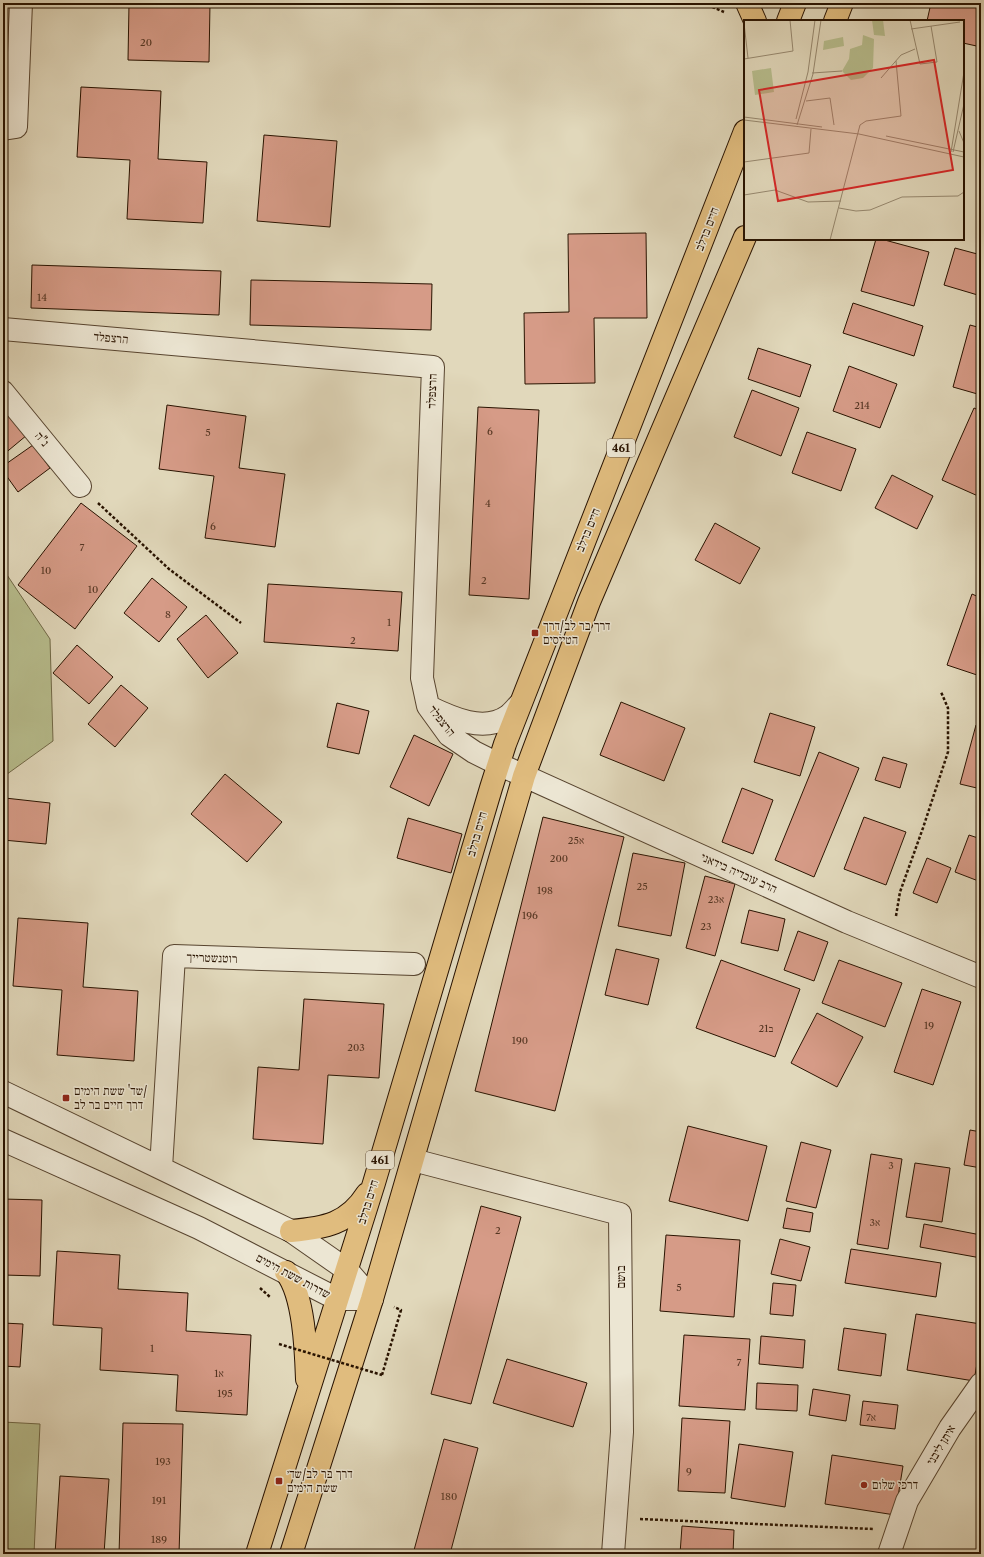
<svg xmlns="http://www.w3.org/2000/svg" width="984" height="1557" viewBox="0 0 984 1557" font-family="'Libre Caslon Text','Frank Ruhl Libre',serif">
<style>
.park{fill:#b7bd8d;stroke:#706846}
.building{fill:#d69b87;stroke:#291300}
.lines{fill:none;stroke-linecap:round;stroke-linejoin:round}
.minor-casing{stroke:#57442f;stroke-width:24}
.major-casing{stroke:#291300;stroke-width:24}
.path{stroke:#291300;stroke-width:2.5;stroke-dasharray:3 2;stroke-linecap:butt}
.minor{stroke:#ece6d3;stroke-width:22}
.major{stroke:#e0bc7e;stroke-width:22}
.path-bridge{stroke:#291300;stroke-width:2.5;stroke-dasharray:3 2;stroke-linecap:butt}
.poi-dot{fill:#8f2418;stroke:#ece6d3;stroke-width:1.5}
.labels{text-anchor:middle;stroke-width:3;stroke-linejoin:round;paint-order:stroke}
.number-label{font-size:10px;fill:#543522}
.shield{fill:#ece6d3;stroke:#64523f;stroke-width:1}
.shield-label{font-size:11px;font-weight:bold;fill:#291300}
.street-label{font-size:12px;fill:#291300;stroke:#ece6d3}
.poi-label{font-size:12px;fill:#291300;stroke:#ece6d3;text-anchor:start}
.inset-road{fill:none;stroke:#978970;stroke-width:1}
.view{fill:#d62828;fill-opacity:0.15;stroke:#d62828;stroke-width:2}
.inset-edge{fill:none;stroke:#291300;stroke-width:2}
</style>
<rect width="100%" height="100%" fill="#e1d8bb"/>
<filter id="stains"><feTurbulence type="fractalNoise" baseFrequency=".005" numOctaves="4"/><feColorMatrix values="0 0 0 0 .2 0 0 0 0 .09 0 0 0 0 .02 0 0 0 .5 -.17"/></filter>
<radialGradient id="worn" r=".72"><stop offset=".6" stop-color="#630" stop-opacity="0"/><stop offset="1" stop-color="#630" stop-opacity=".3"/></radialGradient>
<path class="park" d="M 3,569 L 50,639 L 53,741 L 3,777 Z
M 3,1422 L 40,1424 L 34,1554 L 3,1554 Z"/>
<path class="building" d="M 87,3 L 210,3 L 209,62 L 128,60 L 129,4 Z
M 931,3 L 981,3 L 981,47 L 963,43 L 963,21 L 927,21 Z
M 81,87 L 161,91 L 158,159 L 207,162 L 203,223 L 127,219 L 130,160 L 77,157 Z
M 264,135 L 337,141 L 330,227 L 257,221 Z
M 646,233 L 647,318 L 594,318 L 595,383 L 525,384 L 524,313 L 569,312 L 568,234 Z
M 876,239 L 881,239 L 929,252 L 914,306 L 861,291 Z
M 955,248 L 981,255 L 981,296 L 944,285 Z
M 32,265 L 221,271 L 219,315 L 31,308 Z
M 251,280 L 432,284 L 431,330 L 250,325 Z
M 853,303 L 923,326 L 914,356 L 843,333 Z
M 970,325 L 981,328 L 981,395 L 953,387 Z
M 758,348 L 811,365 L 800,397 L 748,379 Z
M 849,366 L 897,384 L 880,428 L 833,411 Z
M 752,390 L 799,408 L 781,456 L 734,437 Z
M 167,405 L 246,416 L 239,468 L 285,474 L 275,547 L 205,538 L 214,476 L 159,469 Z
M 478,407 L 539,410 L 529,599 L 469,595 Z
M 3,408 L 27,435 L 3,455 Z
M 974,408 L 981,411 L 981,489 L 978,496 L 942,480 Z
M 807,432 L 856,449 L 841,491 L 792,473 Z
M 33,445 L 50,468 L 18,492 L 3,471 L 3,466 Z
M 892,475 L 933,496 L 917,529 L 875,508 Z
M 81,503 L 137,546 L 75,629 L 18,585 Z
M 715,523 L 760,548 L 740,584 L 695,560 Z
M 152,578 L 187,607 L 159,642 L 124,613 Z
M 268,584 L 402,592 L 398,651 L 264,642 Z
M 972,594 L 981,598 L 981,663 L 977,675 L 947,665 Z
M 206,615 L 238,653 L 208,678 L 177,639 Z
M 77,645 L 113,677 L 89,704 L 53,673 Z
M 121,685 L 148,708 L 115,747 L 88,724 Z
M 621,702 L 685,728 L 664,781 L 600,755 Z
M 337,703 L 369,711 L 359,754 L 327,747 Z
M 770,713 L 815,727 L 800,776 L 754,762 Z
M 976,725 L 981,727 L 981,789 L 960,784 Z
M 414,735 L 453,754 L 429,806 L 390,787 Z
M 819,752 L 859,768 L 814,877 L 775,860 Z
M 883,757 L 907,764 L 900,788 L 875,780 Z
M 225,774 L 282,822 L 247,862 L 191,814 Z
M 742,788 L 773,800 L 753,854 L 722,842 Z
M 5,798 L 50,803 L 46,844 L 3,840 Z
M 543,817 L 624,837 L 555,1111 L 475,1091 Z
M 864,817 L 906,832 L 886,885 L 844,869 Z
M 408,818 L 462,834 L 451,873 L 397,858 Z
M 969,835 L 981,839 L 981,882 L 955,872 Z
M 633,853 L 685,863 L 671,936 L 618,926 Z
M 927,858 L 951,868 L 937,903 L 913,893 Z
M 705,876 L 735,884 L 715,956 L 686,948 Z
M 749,910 L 785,919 L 778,951 L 741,943 Z
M 18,918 L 88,923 L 83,987 L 138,991 L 134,1061 L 57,1055 L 62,990 L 13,986 Z
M 798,931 L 828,942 L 814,981 L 784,970 Z
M 616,949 L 659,959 L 648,1005 L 605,995 Z
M 721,960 L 800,989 L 775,1057 L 696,1028 Z
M 839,960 L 902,983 L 885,1027 L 822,1003 Z
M 922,989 L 961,1002 L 933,1085 L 894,1072 Z
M 304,999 L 384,1004 L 379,1078 L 328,1075 L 323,1144 L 253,1139 L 258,1067 L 299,1070 Z
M 817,1013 L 863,1037 L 837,1087 L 791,1063 Z
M 688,1126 L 767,1146 L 748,1221 L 669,1201 Z
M 970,1130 L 981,1132 L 981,1168 L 964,1165 Z
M 801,1142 L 831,1150 L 816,1208 L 786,1201 Z
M 871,1154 L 902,1159 L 888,1249 L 857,1244 Z
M 915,1163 L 950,1168 L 942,1222 L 906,1217 Z
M 3,1199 L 42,1200 L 40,1276 L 3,1275 Z
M 481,1206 L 521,1217 L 471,1404 L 431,1394 Z
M 787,1208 L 813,1213 L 810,1232 L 783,1228 Z
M 924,1224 L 981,1235 L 981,1258 L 920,1247 Z
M 666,1235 L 740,1240 L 734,1317 L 660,1311 Z
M 780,1239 L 810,1247 L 801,1281 L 771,1274 Z
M 851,1249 L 941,1263 L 936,1297 L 845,1283 Z
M 57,1251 L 120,1255 L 118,1289 L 188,1293 L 186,1331 L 251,1335 L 247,1415 L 176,1411 L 178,1375 L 100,1370 L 102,1328 L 53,1325 Z
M 773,1283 L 796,1285 L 793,1316 L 770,1314 Z
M 916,1314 L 981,1324 L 981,1340 L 974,1381 L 907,1370 Z
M 3,1323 L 23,1324 L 20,1367 L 3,1366 Z
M 844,1328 L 886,1334 L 881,1376 L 838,1370 Z
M 684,1335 L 750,1339 L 745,1410 L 679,1406 Z
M 761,1336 L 805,1340 L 803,1368 L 759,1364 Z
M 507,1359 L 587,1383 L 573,1427 L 493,1403 Z
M 757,1383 L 798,1385 L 797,1411 L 756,1409 Z
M 813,1389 L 850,1395 L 846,1421 L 809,1415 Z
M 863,1401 L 898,1405 L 895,1429 L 860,1425 Z
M 682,1418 L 730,1421 L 725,1493 L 678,1491 Z
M 123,1423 L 183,1424 L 179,1554 L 119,1554 Z
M 444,1439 L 478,1448 L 450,1554 L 413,1554 Z
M 739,1444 L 793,1452 L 785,1507 L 731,1498 Z
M 832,1455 L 903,1466 L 895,1515 L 825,1504 Z
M 60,1476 L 109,1479 L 104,1554 L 55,1554 Z
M 682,1526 L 734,1530 L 733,1554 L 680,1554 Z"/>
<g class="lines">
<g class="minor-casing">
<path id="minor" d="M 3,129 L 16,127 L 21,3
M 3,329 L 433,367 L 422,678 L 428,706 L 449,735 L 474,752 L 498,764 L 847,922 L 981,977
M 3,392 L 80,486
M 429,707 C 452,718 484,733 508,716 C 512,713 516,708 519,705
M 3,1092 L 291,1231 L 347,1270 L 372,1299
M 3,1140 L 199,1228 L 337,1299 L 372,1299
M 413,1160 L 620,1214 L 622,1432 L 613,1554
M 161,1168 L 174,956 L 414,964
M 889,1554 L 907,1501 L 950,1428 L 981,1384"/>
</g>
<g class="major-casing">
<path id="major" d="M 747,3 L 755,21
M 788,21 L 795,3
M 835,21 L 842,3
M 291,1231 C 325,1228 348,1224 367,1194
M 286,1272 C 304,1295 306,1350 307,1379
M 257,1554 L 374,1183 L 491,788 L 505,744 L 745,131
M 291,1554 L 372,1299 L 524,776 L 589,602 L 745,237"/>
</g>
<path class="path" d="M 703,3 L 724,12
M 98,503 L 169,569 L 241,623
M 896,916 L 900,892 L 923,828 L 948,752 L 948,708 L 941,692
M 260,1288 L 270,1297
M 382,1375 L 401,1310 L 394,1307
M 640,1519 L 873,1529"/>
<use href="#minor" class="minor"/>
<use href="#major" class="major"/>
<path class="path-bridge" d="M 279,1344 L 382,1375"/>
</g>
<g class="poi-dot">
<rect x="531" y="629" width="8" height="8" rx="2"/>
<rect x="62" y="1094" width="8" height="8" rx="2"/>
<rect x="275" y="1477" width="8" height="8" rx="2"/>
<circle cx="864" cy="1485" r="4"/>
</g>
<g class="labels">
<g class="number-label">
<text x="146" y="46">20</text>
<text x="42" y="301">14</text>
<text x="862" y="409">214</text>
<text x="490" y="435">6</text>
<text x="208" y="436">5</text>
<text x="488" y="507">4</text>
<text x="213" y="530">6</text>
<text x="82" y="551">7</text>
<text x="46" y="574">10</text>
<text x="484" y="584">2</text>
<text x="93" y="593">10</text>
<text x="168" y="618">8</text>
<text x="389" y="626">1</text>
<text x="353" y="644">2</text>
<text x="576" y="844">25א</text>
<text x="559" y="862">200</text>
<text x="642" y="890">25</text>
<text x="545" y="894">198</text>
<text x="716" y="903">23א</text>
<text x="530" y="919">196</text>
<text x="706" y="930">23</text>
<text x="929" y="1029">19</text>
<text x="766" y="1032">21ב</text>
<text x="520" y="1044">190</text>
<text x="356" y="1051">203</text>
<text x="891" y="1169">3</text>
<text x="875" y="1226">3א</text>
<text x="498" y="1234">2</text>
<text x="679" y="1291">5</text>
<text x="152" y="1352">1</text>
<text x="739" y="1366">7</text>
<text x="219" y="1377">1א</text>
<text x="225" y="1397">195</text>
<text x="871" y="1421">7א</text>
<text x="163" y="1465">193</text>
<text x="689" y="1475">9</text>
<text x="449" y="1500">180</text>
<text x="159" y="1504">191</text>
<text x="159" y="1543">189</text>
</g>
<g class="shield">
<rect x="607" y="439" width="28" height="18" rx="3"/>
<rect x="366" y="1151" width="28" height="18" rx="3"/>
</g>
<g class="shield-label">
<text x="621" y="452">461</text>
<text x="380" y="1164">461</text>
</g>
<g class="street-label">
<text transform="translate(707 229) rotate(-69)" y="4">חיים ברלב</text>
<text transform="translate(111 338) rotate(5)" y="4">הרצפלד</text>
<text transform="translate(432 391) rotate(-88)" y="4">הרצפלד</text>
<text transform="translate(42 439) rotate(50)" y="4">נ"ה</text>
<text transform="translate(588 530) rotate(-68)" y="4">חיים ברלב</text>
<text transform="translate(442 721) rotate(52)" y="4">הרצפלד</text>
<text transform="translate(477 834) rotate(-74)" y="4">חיים ברלב</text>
<text transform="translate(739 873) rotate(24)" y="4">הרב עובדיה בידאני</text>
<text transform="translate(212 958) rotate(2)" y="4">רוטנשטרייך</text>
<text transform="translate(368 1202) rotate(-73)" y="4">חיים ברלב</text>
<text transform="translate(293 1276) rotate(28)" y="4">שדרות ששת הימים</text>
<text transform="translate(621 1277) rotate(-90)" y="4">בושם</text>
<text transform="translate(941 1445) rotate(-59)" y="4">איתן ליבני</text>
</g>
<g class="poi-label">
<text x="543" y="630">דרך בר לב/דרך<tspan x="543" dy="14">הטייסים</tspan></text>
<text x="74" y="1095">שד' ששת הימים/<tspan x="74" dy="14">דרך חיים בר לב</tspan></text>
<text x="287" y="1478">דרך בר לב/שד׳<tspan x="287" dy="14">ששת הימים</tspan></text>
<text x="872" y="1489">דרכי שלום</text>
</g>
</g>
<g transform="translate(744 20)">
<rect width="220" height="220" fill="#e1d8bb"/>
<path d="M 128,0 L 139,0 L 141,16 L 130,15 ZM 119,15 L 130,19 L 129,48 L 119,58 L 107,60 L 98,51 L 105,39 L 106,29 L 118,25 ZM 99,17 L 100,26 L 79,30 L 80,21 ZM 27,48 L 30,72 L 11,75 L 8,51 Z" fill="#b7bd8d"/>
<path class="inset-road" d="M 166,0 L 176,44 L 193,42 L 187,6M 0,3 L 4,38M 167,9 L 216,2M 0,39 L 49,31 L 46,0M 68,53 L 98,51M 137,58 L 157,35 L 171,29M 62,81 L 86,78 L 90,105M 0,97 L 78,107M 52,99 L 64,52 L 71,0M 0,100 L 115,114 L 220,137M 53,105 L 69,54 L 77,0M 215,111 L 220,123M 142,116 L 220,132M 207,132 L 220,52M 209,132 L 220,84M 0,142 L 65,133 L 67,109M 0,175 L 31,170 L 64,182 L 97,181M 95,188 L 112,191 L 126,190 L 158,177 L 214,176 L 220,172M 86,220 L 116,105 L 122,101 L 157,96 L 152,41"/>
<path class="view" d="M 190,40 L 209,150 L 34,181 L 15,70 Z"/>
<rect width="220" height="220" class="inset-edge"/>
</g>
<rect width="984" height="1557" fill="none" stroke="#e1d8bb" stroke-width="16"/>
<rect x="4" y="4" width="976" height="1549" fill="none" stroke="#291300" stroke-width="2"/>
<rect x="8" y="8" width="968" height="1541" fill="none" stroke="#291300"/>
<rect width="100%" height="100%" filter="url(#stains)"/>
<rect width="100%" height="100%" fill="url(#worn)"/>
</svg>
